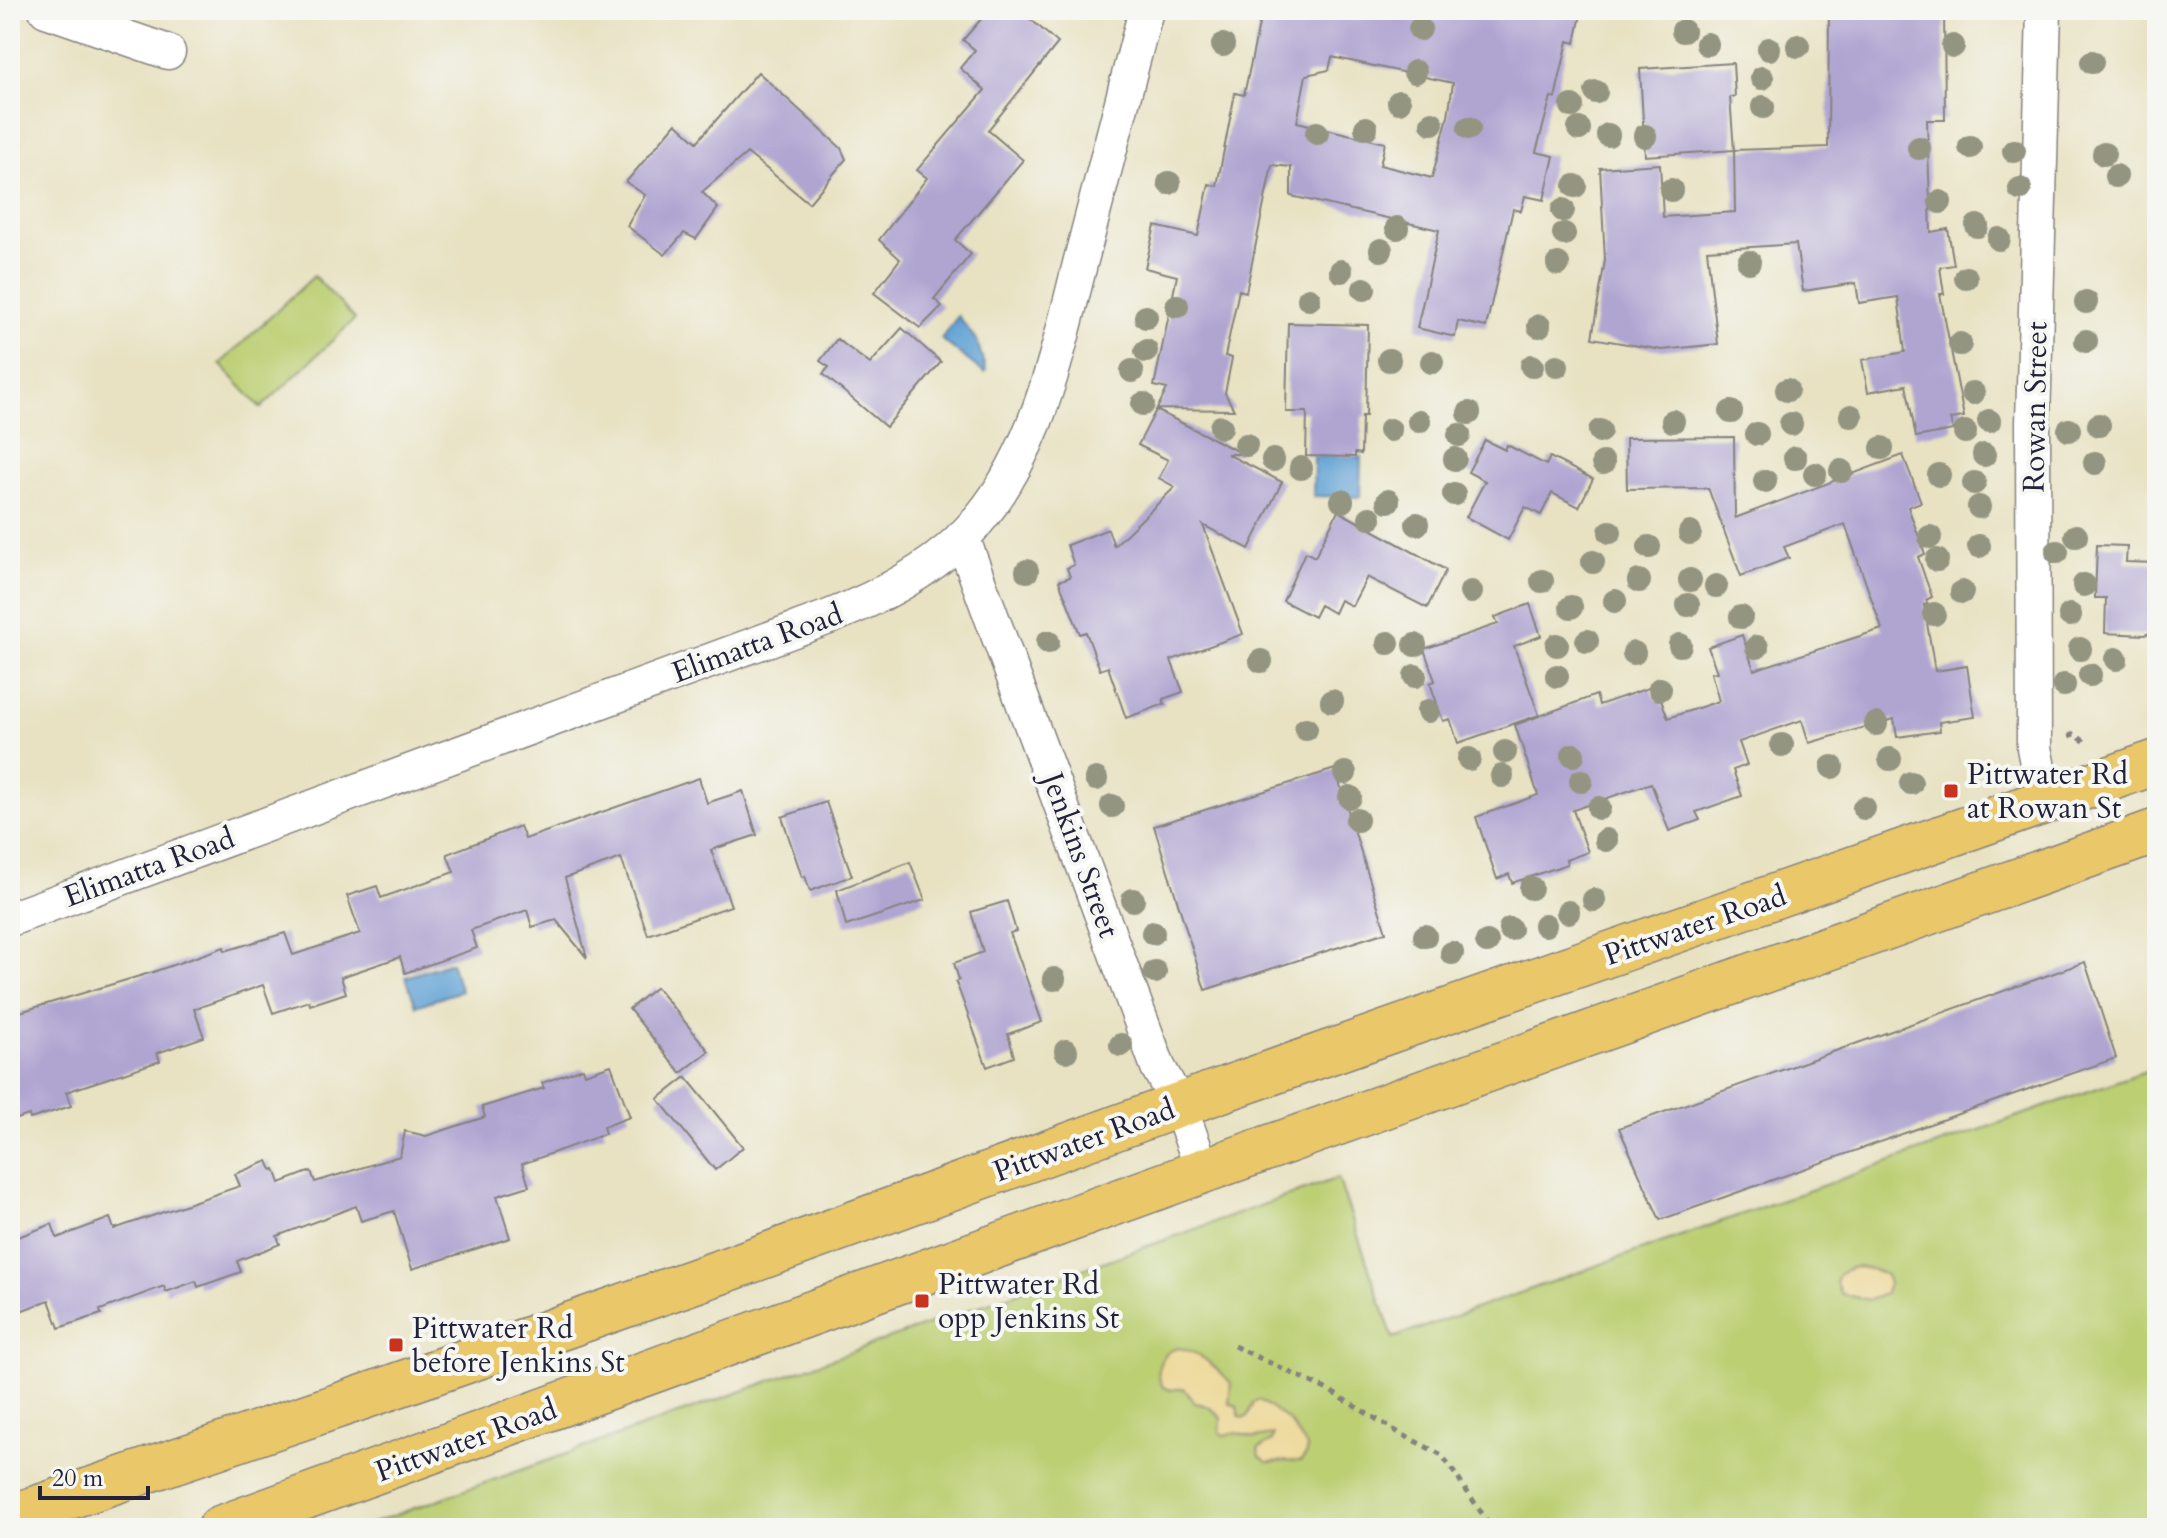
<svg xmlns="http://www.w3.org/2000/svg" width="2167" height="1538" viewBox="0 0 2167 1538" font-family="Cardo,serif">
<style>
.green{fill:#bccf73;stroke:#6f7857;stroke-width:2}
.sand{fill:#eeda9e;stroke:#887e6c;stroke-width:2}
.water{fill:#61a1d4;stroke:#426288;stroke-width:2}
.building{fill:#b0a5d1;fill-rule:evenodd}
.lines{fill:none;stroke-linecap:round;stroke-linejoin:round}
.street-casing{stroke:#85827e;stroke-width:37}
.highway-casing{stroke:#85827e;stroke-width:47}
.path{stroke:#85827e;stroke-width:5;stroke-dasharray:6 6;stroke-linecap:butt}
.street{stroke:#fff;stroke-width:34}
.highway{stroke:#eac769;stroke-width:44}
.tree{fill:#949581}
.poi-dot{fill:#c8321e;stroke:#f6f6f2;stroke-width:3}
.labels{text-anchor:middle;stroke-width:8;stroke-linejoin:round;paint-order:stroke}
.street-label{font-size:30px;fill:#22223b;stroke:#f6f6f2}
.poi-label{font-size:30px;fill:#22223b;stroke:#f6f6f2;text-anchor:start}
</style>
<rect width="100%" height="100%" fill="#f6f6f2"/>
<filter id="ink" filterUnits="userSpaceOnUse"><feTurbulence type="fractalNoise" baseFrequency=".0125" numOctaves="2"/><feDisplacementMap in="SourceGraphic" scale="16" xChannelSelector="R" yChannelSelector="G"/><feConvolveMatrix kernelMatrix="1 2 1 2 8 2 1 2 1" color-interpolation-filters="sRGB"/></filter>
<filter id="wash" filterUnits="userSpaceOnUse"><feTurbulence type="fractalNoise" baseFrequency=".006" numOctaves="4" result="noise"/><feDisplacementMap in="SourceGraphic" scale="32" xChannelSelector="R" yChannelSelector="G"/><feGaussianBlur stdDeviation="1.8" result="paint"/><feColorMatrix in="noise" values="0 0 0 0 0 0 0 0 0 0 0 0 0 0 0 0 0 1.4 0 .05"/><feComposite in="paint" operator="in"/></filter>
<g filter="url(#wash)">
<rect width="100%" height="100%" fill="#e8e2c2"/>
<path class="green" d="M 314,276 L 355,319 L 261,408 L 220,364 Z
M 2157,1067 L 2157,1528 L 359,1528 L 1338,1178 L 1393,1338 Z"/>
<path class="sand" d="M 1858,1267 L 1874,1270 L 1886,1275 L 1889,1284 L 1885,1294 L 1869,1300 L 1841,1294 L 1836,1283 L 1839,1275 L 1850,1268 Z
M 1177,1348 C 1198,1349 1217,1369 1231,1383 L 1229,1403 L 1237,1406 L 1239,1416 L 1242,1418 L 1247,1417 L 1254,1402 L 1259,1400 L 1288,1420 L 1307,1447 L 1307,1454 L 1301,1461 L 1267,1462 L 1260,1457 L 1258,1449 L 1272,1441 L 1273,1435 L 1255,1438 L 1237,1433 L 1224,1435 L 1220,1432 L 1221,1418 C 1214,1410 1204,1403 1194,1403 L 1184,1388 L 1170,1390 L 1163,1387 C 1154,1371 1159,1354 1177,1348 Z"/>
<path class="water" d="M 958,316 L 977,341 L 986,371 L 984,373 L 941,339 Z
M 1314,456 L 1361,457 L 1360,497 L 1313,496 Z
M 451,962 L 461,991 L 416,1006 L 406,977 Z"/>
<g id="blocks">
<path class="building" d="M 989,10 L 1020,10 L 1058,43 L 988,130 L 1023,160 L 955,240 L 971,254 L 934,299 L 942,306 L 920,328 L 874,293 L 900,259 L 879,240 L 927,178 L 917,170 L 985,90 L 960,68 L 975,50 L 963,40 Z
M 1262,10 L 1582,10 L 1575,43 L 1568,41 L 1555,98 L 1551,97 L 1536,152 L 1554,156 L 1544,200 L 1525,196 L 1521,211 L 1513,209 L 1486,327 L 1458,321 L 1455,337 L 1417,328 L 1439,230 L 1291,196 L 1291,167 L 1272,165 L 1246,292 L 1239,290 L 1225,356 L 1232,358 L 1225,393 L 1234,410 L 1157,409 L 1167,389 L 1154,386 L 1177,276 L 1145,268 L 1155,226 L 1198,236 L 1209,184 L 1217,186 L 1235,93 L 1244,95 ZM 1332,57 L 1453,83 L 1448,116 L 1432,178 L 1380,165 L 1385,143 L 1297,122 L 1306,75 L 1329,70 Z
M 1829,10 L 1944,10 L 1945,120 L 1927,120 L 1931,232 L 1948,229 L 1954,265 L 1940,267 L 1944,294 L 1940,294 L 1964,417 L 1950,419 L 1953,430 L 1916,437 L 1906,385 L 1868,392 L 1862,360 L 1905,352 L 1898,297 L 1859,303 L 1856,283 L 1803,291 L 1796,244 L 1707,250 L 1718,344 L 1662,350 L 1592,338 L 1605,260 L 1600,168 L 1660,164 L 1663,217 L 1735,212 L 1734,150 L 1645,156 L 1640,69 L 1733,63 L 1735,97 L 1730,97 L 1734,150 L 1828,147 Z
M 758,72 L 841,148 L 846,159 L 809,203 L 747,153 L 702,192 L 718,208 L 696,239 L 684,233 L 665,255 L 627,226 L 645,195 L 626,182 L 676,123 L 697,142 Z
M 1288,323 L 1368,325 L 1366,416 L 1362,416 L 1361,454 L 1355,453 L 1355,457 L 1306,456 L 1307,412 L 1286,412 Z
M 902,328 L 941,362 L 886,427 L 823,374 L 829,367 L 820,361 L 837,339 L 870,364 Z
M 1156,410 L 1243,454 L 1227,454 L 1282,482 L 1249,549 L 1203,525 L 1243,634 L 1171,660 L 1183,692 L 1163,699 L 1165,704 L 1126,718 L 1108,667 L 1100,670 L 1086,632 L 1080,634 L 1059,581 L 1070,577 L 1067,568 L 1074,565 L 1067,545 L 1108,529 L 1114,546 L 1175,487 L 1159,478 L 1168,460 L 1138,445 Z
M 1734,437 L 1735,518 L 1903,455 L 1921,502 L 1908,507 L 1925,554 L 1918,557 L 1932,597 L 1926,600 L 1928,604 L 1924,605 L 1935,671 L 1967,666 L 1975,717 L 1939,722 L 1940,731 L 1897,737 L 1894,719 L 1809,743 L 1802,720 L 1739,742 L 1747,765 L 1733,770 L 1742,796 L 1696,812 L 1700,820 L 1669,831 L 1651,783 L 1573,810 L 1588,852 L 1566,860 L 1567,864 L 1512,883 L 1509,874 L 1497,879 L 1476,817 L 1538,795 L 1515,725 L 1596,695 L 1599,705 L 1651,687 L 1654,698 L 1660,697 L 1668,718 L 1719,701 L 1711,673 L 1717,672 L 1708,647 L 1742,635 L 1754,670 L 1882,629 L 1845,524 L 1784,547 L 1789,558 L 1741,576 L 1708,488 L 1627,489 L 1626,438 Z
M 1485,440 L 1505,450 L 1507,445 L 1546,465 L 1550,457 L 1593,479 L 1579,507 L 1552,493 L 1541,515 L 1525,507 L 1508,540 L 1466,517 L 1485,481 L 1468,472 Z
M 1338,511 L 1446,570 L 1427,608 L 1367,577 L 1352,606 L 1340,600 L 1334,613 L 1320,605 L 1314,617 L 1283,601 L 1305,552 L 1315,557 Z
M 2097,545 L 2127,546 L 2126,562 L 2157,563 L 2157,631 L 2144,635 L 2105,633 L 2106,598 L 2095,598 Z
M 1530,604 L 1541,636 L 1514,646 L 1539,715 L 1458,743 L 1450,719 L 1443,721 L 1430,683 L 1435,681 L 1424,649 L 1498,624 L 1495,617 Z
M 1335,769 L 1386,932 L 1205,990 L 1154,826 Z
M 699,778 L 707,803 L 743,791 L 757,835 L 711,850 L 731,906 L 648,935 L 621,858 L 565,878 L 587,958 L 556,920 L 532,927 L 527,910 L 471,930 L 477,948 L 405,973 L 400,957 L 341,977 L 346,993 L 310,1005 L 309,1001 L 273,1013 L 263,985 L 194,1009 L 204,1037 L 157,1053 L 160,1061 L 66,1092 L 71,1106 L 30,1119 L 29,1115 L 10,1121 L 10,1015 L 153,972 L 224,947 L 225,951 L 285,933 L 293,955 L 360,933 L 347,896 L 377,886 L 381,898 L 454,872 L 447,854 L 520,826 L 525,839 Z
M 826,802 L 852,876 L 810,891 L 805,876 L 802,877 L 782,817 Z
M 910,862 L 925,900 L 846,926 L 837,890 Z
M 1007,901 L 1016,931 L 1010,933 L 1042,1022 L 1008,1034 L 1014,1057 L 987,1067 L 956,982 L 959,980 L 954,963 L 983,952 L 971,912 Z
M 2085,962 L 2116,1058 L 1660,1220 L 1619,1128 Z
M 656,987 L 709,1051 L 681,1073 L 629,1009 Z
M 611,1065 L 630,1117 L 603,1127 L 605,1134 L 522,1164 L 529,1186 L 497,1196 L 510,1238 L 412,1269 L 394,1211 L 361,1221 L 356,1206 L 277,1236 L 280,1244 L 237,1261 L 241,1272 L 198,1287 L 196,1281 L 166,1292 L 164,1286 L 100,1310 L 101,1314 L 59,1328 L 49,1300 L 10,1315 L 10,1240 L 52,1224 L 57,1238 L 110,1218 L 114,1229 L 240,1186 L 235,1174 L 268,1161 L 272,1170 L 275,1169 L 280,1183 L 311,1171 L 315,1182 L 400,1156 L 405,1131 L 426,1136 L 485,1117 L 482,1107 L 544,1088 L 542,1083 L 583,1068 L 585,1074 Z
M 686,1077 L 743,1147 L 715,1170 L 658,1099 Z"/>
</g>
</g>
<g filter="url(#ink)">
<use href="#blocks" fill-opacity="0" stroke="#85827e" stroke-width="2"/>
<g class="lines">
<g class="street-casing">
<path id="street" d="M 46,10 L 168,52
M 2044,10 L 2033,423 L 2034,748 L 2045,802
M 962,537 L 1158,1067 L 1179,1105 L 1203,1171
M 10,919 L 829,617 C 878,598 925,574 963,537 C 1037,463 1057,353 1082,256 C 1104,174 1125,92 1146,10"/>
</g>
<g class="highway-casing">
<path id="highway" d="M 10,1517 L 352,1401 L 723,1271 L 1179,1105 L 2157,762
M 220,1528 L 1203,1171 L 2157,831"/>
</g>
<path class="path" d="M 2069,736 L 2074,734 L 2087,743
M 1234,1346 L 1330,1391 L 1401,1434 L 1442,1455 L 1492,1528"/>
<use href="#street" class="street"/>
<use href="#highway" class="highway"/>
</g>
<g class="tree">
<circle cx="1420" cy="29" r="12"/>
<circle cx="1683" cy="31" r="12"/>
<circle cx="1707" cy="44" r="12"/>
<circle cx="1223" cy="45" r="12"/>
<circle cx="1798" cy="46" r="12"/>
<circle cx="1953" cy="46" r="12"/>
<circle cx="1769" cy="49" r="12"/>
<circle cx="2092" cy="62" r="12"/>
<circle cx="1415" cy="72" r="12"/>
<circle cx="1762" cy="78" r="12"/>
<circle cx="1596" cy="92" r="12"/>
<circle cx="1399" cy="102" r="12"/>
<circle cx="1572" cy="106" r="12"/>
<circle cx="1763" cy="107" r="12"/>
<circle cx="1432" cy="123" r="12"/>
<circle cx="1366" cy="128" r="12"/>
<circle cx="1469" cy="128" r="12"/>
<circle cx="1579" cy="129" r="12"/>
<circle cx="1317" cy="133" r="12"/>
<circle cx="1608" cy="135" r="12"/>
<circle cx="1645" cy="136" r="12"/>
<circle cx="1970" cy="147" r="12"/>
<circle cx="1919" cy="148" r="12"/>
<circle cx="2014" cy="151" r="12"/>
<circle cx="2104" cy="154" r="12"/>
<circle cx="2116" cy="176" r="12"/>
<circle cx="1169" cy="183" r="12"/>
<circle cx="1575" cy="186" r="12"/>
<circle cx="2020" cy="189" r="12"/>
<circle cx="1671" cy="190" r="12"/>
<circle cx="1940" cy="202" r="12"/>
<circle cx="1563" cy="210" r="12"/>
<circle cx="1977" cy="226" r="12"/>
<circle cx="1397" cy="228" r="12"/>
<circle cx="1564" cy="234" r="12"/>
<circle cx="1999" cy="239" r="12"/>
<circle cx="1381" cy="250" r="12"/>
<circle cx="1749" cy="262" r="12"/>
<circle cx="1558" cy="264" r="12"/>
<circle cx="1341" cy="271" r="12"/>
<circle cx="1966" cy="278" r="12"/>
<circle cx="1364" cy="289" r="12"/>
<circle cx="1309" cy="299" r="12"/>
<circle cx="2086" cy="302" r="12"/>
<circle cx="1177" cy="306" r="12"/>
<circle cx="1146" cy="317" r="12"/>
<circle cx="1539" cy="326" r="12"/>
<circle cx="2086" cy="341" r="12"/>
<circle cx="1960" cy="344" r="12"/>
<circle cx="1146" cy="351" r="12"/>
<circle cx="1389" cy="360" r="12"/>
<circle cx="1432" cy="362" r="12"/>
<circle cx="1532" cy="366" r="12"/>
<circle cx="1557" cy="366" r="12"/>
<circle cx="1132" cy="371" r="12"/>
<circle cx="1787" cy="390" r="12"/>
<circle cx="1973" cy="393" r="12"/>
<circle cx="1143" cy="404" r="12"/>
<circle cx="1731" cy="412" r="12"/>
<circle cx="1469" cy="413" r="12"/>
<circle cx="1851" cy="416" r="12"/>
<circle cx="1419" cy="421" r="12"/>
<circle cx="1673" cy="421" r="12"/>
<circle cx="1989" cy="421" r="12"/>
<circle cx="1791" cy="424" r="12"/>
<circle cx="2099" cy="425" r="12"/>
<circle cx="1221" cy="427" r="12"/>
<circle cx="1390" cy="430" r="12"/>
<circle cx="2069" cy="430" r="12"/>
<circle cx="1600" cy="431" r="12"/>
<circle cx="1965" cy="432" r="12"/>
<circle cx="1757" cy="434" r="12"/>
<circle cx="1459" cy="435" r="12"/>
<circle cx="1246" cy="445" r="12"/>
<circle cx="1882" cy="448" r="12"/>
<circle cx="1984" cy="455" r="12"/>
<circle cx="1795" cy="458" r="12"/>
<circle cx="1455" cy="459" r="12"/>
<circle cx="1273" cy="460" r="12"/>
<circle cx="1603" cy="463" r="12"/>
<circle cx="2095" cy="463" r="12"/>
<circle cx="1301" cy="468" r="12"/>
<circle cx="1841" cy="471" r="12"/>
<circle cx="1815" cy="474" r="12"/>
<circle cx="1939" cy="475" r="12"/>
<circle cx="1765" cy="481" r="12"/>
<circle cx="1974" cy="483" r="12"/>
<circle cx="1454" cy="494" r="12"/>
<circle cx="1342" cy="501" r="12"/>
<circle cx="1388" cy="501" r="12"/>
<circle cx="1979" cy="507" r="12"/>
<circle cx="1370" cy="518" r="12"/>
<circle cx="1417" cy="524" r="12"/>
<circle cx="1610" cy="532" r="12"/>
<circle cx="1690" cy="533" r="12"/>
<circle cx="2076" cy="536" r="12"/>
<circle cx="1930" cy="537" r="12"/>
<circle cx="1979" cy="546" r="12"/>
<circle cx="1649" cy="547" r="12"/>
<circle cx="2057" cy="552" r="12"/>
<circle cx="1937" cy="560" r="12"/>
<circle cx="1593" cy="562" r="12"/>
<circle cx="1027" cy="571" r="12"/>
<circle cx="1690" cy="580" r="12"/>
<circle cx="1542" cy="581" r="12"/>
<circle cx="1639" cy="581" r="12"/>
<circle cx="2084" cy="585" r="12"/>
<circle cx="1716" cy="586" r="12"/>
<circle cx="1471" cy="592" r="12"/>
<circle cx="1962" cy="592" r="12"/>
<circle cx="1615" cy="601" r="12"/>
<circle cx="1688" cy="605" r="12"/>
<circle cx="1571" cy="607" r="12"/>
<circle cx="1934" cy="614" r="12"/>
<circle cx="2070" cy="615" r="12"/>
<circle cx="1741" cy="617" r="12"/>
<circle cx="1587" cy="641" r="12"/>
<circle cx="1048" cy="642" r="12"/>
<circle cx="1388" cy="643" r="12"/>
<circle cx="1415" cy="645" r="12"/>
<circle cx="1557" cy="645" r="12"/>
<circle cx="1680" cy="645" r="12"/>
<circle cx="1757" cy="647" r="12"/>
<circle cx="2080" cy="649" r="12"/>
<circle cx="1634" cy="653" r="12"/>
<circle cx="2116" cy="659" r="12"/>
<circle cx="1261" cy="661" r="12"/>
<circle cx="2090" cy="675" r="12"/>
<circle cx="1415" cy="676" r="12"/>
<circle cx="1557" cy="676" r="12"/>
<circle cx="2064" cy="685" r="12"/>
<circle cx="1660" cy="689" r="12"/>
<circle cx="1332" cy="701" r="12"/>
<circle cx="1428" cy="711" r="12"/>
<circle cx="1876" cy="724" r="12"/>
<circle cx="1306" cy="729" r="12"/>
<circle cx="1782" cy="745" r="12"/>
<circle cx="1505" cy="752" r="12"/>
<circle cx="1573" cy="755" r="12"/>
<circle cx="1469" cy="759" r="12"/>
<circle cx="1890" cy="759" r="12"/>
<circle cx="1832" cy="767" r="12"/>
<circle cx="1345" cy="773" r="12"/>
<circle cx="1502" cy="776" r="12"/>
<circle cx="1096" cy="779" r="12"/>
<circle cx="1581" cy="781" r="12"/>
<circle cx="1911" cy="783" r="12"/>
<circle cx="1350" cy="797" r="12"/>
<circle cx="1112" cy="806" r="12"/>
<circle cx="1599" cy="808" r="12"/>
<circle cx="1864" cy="808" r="12"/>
<circle cx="1357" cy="820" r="12"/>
<circle cx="1606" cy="840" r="12"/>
<circle cx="1531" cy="888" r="12"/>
<circle cx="1133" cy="900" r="12"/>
<circle cx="1594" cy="900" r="12"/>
<circle cx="1568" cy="912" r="12"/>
<circle cx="1545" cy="925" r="12"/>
<circle cx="1510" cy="929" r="12"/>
<circle cx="1153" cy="933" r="12"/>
<circle cx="1425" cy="936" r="12"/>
<circle cx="1487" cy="942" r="12"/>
<circle cx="1452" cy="953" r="12"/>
<circle cx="1155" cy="972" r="12"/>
<circle cx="1054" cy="979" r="12"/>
<circle cx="1121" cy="1045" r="12"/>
<circle cx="1066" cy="1051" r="12"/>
</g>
</g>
<g class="poi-dot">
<rect x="1943" y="783" width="16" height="16" rx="4"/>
<rect x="914" y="1293" width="16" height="16" rx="4"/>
<rect x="388" y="1337" width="16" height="16" rx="4"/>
</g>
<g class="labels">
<g class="street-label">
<text transform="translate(2035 407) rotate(-89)" y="10">Rowan Street</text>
<text transform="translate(757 643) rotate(-20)" y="10">Elimatta Road</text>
<text transform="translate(1081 855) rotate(70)" y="10">Jenkins Street</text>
<text transform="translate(149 867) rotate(-20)" y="10">Elimatta Road</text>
<text transform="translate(1695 925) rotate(-19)" y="10">Pittwater Road</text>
<text transform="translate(1084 1140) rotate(-20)" y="10">Pittwater Road</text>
<text transform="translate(466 1440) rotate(-20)" y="10">Pittwater Road</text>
</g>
<g class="poi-label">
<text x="1967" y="784">Pittwater Rd<tspan x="1967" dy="34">at Rowan St</tspan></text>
<text x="938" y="1294">Pittwater Rd<tspan x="938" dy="34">opp Jenkins St</tspan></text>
<text x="412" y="1338">Pittwater Rd<tspan x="412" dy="34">before Jenkins St</tspan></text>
</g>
</g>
<rect width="2167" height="1538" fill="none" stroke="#f6f6f2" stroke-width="40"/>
<path d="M40 1486v12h108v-12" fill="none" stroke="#22223b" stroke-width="4"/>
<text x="52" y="1486" font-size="24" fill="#22223b" stroke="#f6f6f2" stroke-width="6" paint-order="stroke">20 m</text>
</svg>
